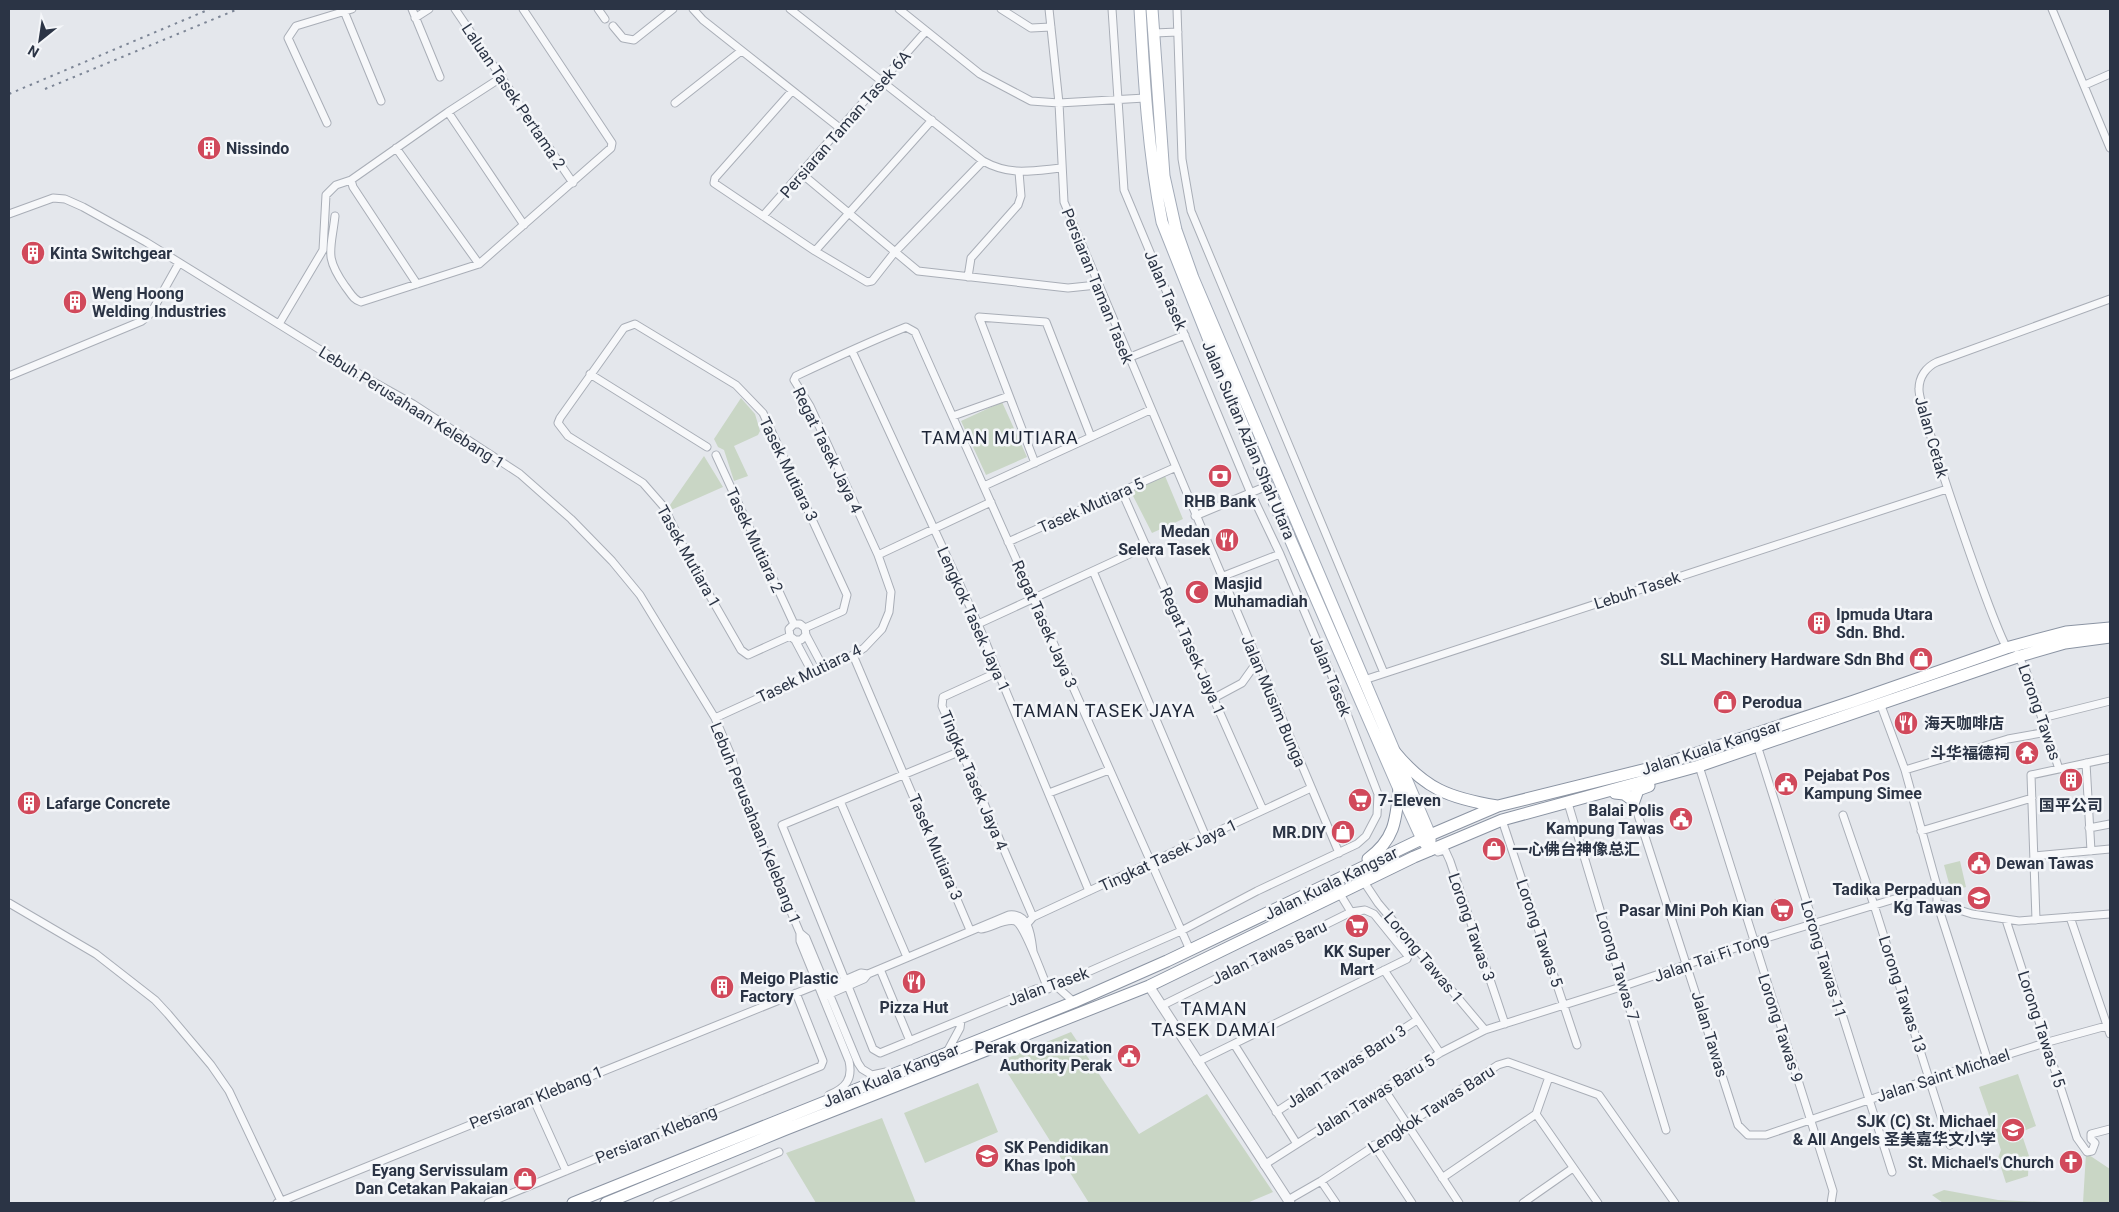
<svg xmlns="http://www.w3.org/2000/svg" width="2119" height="1212" viewBox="0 0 2119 1212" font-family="Roboto,'Noto Sans SC',sans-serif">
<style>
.green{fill:#c9d6c5}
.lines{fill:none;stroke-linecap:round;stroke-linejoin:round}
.minor-casing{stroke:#a9aeb7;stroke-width:9}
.tertiary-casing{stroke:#a9aeb7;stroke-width:11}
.primary-casing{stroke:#a3abb8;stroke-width:13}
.trunk-casing{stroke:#8b94a3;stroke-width:13}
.minor{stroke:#f7f8fa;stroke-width:7}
.tertiary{stroke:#f7f8fa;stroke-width:9}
.primary{stroke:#fff;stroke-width:11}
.trunk{stroke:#fff;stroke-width:11}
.rail{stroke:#7d8696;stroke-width:2;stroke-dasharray:2.5 5;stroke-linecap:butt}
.labels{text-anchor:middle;stroke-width:5;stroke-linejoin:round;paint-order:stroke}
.street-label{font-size:16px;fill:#2b3445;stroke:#f4f6f9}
.poi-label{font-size:16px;font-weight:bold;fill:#2b3445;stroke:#f4f6f9;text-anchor:start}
.neighbourhood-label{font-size:18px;letter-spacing:1px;fill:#1d2536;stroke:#f4f6f9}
</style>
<rect width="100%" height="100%" fill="#e4e7ec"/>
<path class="green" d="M 741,398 L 755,414 L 760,431 L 758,435 L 734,446 L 748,476 L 734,481 L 724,450 L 718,447 L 714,439 Z
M 1002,402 L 1027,457 L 986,475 L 961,421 Z
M 704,456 L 723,487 L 671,510 L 670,505 Z
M 1165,476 L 1183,519 L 1152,533 L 1131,492 Z
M 1960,861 L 1966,887 L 1951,891 L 1944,865 Z
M 1071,1032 L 1139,1134 L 1207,1094 L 1273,1192 L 1247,1203 L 1089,1203 L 1000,1061 Z
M 2018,1074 L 2036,1126 L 2021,1132 L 2029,1156 L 2028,1176 L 2006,1183 L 1998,1158 L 2001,1150 L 1979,1087 Z
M 978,1083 L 998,1132 L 925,1163 L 904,1113 Z
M 882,1118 L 916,1203 L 816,1203 L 786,1153 Z
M 2086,1153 L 2110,1169 L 2110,1203 L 2083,1203 Z
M 1944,1190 L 1998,1200 L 2064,1203 L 1943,1203 L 1932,1195 Z"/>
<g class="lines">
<g class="minor-casing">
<path id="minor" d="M 412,9 L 440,77
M 455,9 L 573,183
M 598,9 L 605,19
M 693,9 L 703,20 L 841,129
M 790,9 L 983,161 C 1010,176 1031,171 1061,168
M 899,9 L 980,74 L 1031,101 L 1059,103 L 1145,98
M 1001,9 L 1031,28 L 1051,27
M 1049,9 L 1059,103 L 1064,202 L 1339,853
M 1177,9 L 1182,159 L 1191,211 L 1384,673
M 2052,9 L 2110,148
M 344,11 L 381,101
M 415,18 L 429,9
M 613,26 L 623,38 L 634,40 L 673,9
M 1154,33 L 1178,32
M 2085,85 L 2110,74
M 792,91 L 715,178 L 714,183 L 815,251 L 867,282 L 872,281 L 894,253 L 983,161
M 675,103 L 741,51
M 448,112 L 524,225
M 327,123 L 288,38 L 296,26 L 352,9
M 396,148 L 479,264
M 802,174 L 918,271 L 1068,288 L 1097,285
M 9,214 L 53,198 L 65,199 L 83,207 L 146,242 L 361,375 L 413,404 L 520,474 L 571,519 L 612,561 L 640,595 L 715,718 L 730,753 L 751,818 L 800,933 L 800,941 L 849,1061 C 853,1079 846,1088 829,1095
M 335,216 C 331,251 324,256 345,286 C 350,292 353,300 361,302 L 479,264 L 611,148 L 612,143 L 523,9
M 763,216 L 926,31
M 815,251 L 932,120
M 968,277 L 971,258 L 1018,205 L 1021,196 L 1019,172
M 417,284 L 353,187 L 351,180 L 448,112 L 502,77
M 279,324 L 323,250 L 326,195 L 336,185 L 351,180
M 852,351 L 978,624 L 1089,891
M 1128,358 L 1185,335
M 590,374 L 707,447
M 9,376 L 142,321 L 151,313 L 179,263
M 953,416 L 1009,396
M 716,455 L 794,624
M 1035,463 L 979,317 L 1046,322 L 1091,437
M 984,486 L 1150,410
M 1122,492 L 1263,810
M 1195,516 L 1267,486
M 1008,542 L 1174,468
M 878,555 L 991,502
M 1093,571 L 1206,837
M 1221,577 L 1280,554
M 978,624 L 1147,546
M 806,635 L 823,667
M 790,636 L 748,655 L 741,650 L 691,563 L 664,507 L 643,483 L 568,436 L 558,423 L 560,418 L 624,328 L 635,324 L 736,385 L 763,413 L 847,595 L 843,611 L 805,628
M 795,640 L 801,640 L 806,635 L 805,628 L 800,624 L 794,624 L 789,629 L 790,636 L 795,640 L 812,672
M 2008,649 C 1997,638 1918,408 1919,389 C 1919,377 1926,367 1937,362 L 2110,299
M 2017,654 L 2026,671 L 2059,769
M 853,655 L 970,930
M 998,672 L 943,697 L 942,706 L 1033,917
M 1364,680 L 1947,489
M 1214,698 L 1242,683 L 1257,662
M 1880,703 L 1905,770 L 1937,886 L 1937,903 L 1988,1061
M 715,718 L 853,655 L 864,648 L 882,629 L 889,612 L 891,592 L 878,555 L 810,406 L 794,380 L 796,376 C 832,359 869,342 906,327 L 915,332 L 1190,950
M 2042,718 L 2110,701
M 1757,745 L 1892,1172
M 2086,763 L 2091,851
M 1699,766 L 1833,1191 L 1831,1203
M 1905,770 L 2008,739 L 2047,732
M 1629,787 L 1738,1125 L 1748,1135 L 1766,1135 L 1930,1079 L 2048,1042 L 2110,1025
M 1049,793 L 1109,770
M 840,801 L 907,957
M 1568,803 L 1666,1130
M 1843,815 L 1874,905 L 1950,1145
M 1502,820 L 1577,1045
M 2089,828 L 2110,824
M 1921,831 L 2032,798
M 1438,852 L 1445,850 L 1450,861 L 1505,1024
M 2034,856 L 2110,849
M 1364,882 L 1378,903 L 1485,1030
M 1340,894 L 1351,912
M 9,903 L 96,954 L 155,1000 L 168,1014 L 211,1065 L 229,1091 L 282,1203
M 1937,903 L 1972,914 L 2019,921 L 2110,914
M 2070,917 L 2110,1034
M 2006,920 L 2077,1138 L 2087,1152 L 2092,1151 L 2095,1143 L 2091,1139 L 2091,1134 L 2110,1129
M 2036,920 L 2031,775 L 2110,758
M 1027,924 L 1033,917 L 1311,788
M 981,929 C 991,928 1005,918 1015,921 C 1024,924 1043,977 1048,989
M 800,933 L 806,938 L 858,1063 L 862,1069 L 872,1075 L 886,1072
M 880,969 L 910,1041
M 1384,970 L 1440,1053
M 845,980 L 782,825 L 961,751
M 848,986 L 873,1049 L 880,1053 L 1036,989 L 1056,986 L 1181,931 L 1257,891 L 1357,844 L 1366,836 L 1377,815 L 1378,794 L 1339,693 L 1280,554 L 1249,489 L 1124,190 L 1112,9
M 1056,986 L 1074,1002
M 824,989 L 861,973 L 868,974
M 823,997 L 864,979 L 868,974 L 1009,915 C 1029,913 1031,935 1033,951
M 1161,1006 L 1351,912 L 1365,910 L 1374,914 L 1408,956 L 1407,959 L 1197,1062
M 1234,1044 L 1297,1144
M 947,1052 L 960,1028 L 961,1020
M 1384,1089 L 1459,1203
M 533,1098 L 566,1171
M 1276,1112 L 1417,1020
M 1536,1114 L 1598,1203
M 1374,1145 L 1412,1203
M 1264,1165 L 1440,1053 L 1485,1030 L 1624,986 L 1753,942 L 1937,886
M 1442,1178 L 1536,1114 L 1549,1077
M 1321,1181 L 1336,1203
M 1288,1200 L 1321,1181 L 1498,1065 L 1508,1062 L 1599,1095 L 1675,1203
M 277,1203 L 824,982
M 488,1203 L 821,1066 L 823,1061 L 796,993
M 657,1203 L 779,1152
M 1523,1203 L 1573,1168"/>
</g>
<g class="tertiary-casing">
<path id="tertiary" d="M 1149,986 L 1290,1203"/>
</g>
<g class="primary-casing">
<path id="primary" d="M 1140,9 C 1144,80 1148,151 1162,222 L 1267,486 L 1399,789 L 1422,839 L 1430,850
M 1152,9 L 1164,176 L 1176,230 L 1193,278 L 1430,835 L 1430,844"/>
</g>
<g class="trunk-casing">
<path id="trunk" d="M 1394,751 C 1425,789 1449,798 1497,806
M 1615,793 L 1624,794 L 1634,801 L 1638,790 L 1649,786
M 1368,859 C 1395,839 1396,820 1399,789
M 573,1203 L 1074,1002 L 1167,961 L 1430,835 L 1498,806 L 1655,767 L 1854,701 L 2006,648 L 2066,632 L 2110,628
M 606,1203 L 784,1130 L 1149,986 L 1414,857 L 1502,820 L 1699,766 L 2020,656 L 2065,643 L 2110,637"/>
</g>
<use href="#minor" class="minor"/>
<use href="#tertiary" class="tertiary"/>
<use href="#primary" class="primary"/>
<use href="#trunk" class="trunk"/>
<path class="rail" d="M 45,89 L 238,9
M 9,94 L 210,9"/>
</g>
<defs>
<g id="building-disc" transform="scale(1.25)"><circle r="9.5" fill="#d1495b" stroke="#f4f6f9"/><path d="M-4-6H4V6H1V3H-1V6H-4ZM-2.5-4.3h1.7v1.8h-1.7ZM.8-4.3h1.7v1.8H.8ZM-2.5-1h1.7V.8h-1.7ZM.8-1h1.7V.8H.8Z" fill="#fff"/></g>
<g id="bank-disc" transform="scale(1.25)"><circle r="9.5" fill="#d1495b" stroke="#f4f6f9"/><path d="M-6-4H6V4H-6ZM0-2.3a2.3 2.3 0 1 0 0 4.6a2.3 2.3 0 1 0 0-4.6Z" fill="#fff"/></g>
<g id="restaurant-disc" transform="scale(1.25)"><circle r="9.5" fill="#d1495b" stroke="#f4f6f9"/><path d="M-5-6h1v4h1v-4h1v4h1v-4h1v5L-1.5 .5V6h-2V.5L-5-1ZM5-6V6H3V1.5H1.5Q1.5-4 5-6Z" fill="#fff"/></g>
<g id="mosque-disc" transform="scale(1.25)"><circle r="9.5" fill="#d1495b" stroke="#f4f6f9"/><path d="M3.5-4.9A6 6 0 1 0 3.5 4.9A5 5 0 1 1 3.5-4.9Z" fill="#fff"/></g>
<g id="shop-disc" transform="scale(1.25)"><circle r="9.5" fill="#d1495b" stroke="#f4f6f9"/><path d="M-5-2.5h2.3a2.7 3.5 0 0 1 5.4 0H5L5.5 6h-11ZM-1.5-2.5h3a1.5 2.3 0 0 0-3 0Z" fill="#fff"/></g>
<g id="temple-disc" transform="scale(1.25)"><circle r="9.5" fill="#d1495b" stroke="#f4f6f9"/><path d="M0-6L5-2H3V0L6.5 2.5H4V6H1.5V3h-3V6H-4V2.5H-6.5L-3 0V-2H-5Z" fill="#fff"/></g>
<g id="civic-disc" transform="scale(1.25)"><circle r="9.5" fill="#d1495b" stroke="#f4f6f9"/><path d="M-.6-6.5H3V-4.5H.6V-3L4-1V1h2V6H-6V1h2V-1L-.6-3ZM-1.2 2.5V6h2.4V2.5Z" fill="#fff"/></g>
<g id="supermarket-disc" transform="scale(1.25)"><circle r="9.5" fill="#d1495b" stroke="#f4f6f9"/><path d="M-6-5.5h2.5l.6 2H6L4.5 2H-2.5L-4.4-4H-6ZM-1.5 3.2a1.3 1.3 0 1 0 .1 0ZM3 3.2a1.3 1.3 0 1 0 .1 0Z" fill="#fff"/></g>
<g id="school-disc" transform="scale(1.25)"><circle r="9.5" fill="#d1495b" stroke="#f4f6f9"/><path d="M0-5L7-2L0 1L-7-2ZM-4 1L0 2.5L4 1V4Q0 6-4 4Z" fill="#fff"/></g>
<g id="church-disc" transform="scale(1.25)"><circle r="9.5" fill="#d1495b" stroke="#f4f6f9"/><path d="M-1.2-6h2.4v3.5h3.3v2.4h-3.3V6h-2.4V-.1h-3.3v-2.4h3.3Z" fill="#fff"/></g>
</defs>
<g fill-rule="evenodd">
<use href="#building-disc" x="209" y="148"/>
<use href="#building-disc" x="33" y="253"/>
<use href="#building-disc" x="75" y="302"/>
<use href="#bank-disc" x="1220" y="476"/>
<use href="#restaurant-disc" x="1227" y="540"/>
<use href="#mosque-disc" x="1197" y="592"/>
<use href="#building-disc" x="1819" y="623"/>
<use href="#shop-disc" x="1921" y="659"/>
<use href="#shop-disc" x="1725" y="702"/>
<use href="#restaurant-disc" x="1906" y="723"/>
<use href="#temple-disc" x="2027" y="753"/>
<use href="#building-disc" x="2071" y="780"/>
<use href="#civic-disc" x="1786" y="784"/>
<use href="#supermarket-disc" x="1360" y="800"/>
<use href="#building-disc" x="29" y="803"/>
<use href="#civic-disc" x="1681" y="819"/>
<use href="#shop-disc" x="1343" y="832"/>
<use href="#shop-disc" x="1494" y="849"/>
<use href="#civic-disc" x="1979" y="863"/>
<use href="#school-disc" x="1979" y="898"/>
<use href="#supermarket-disc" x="1782" y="910"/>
<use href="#supermarket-disc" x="1357" y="926"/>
<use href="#restaurant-disc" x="914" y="982"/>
<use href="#building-disc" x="722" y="987"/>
<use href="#civic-disc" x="1129" y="1056"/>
<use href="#school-disc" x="2013" y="1130"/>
<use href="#school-disc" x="987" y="1156"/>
<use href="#church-disc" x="2071" y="1162"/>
<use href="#shop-disc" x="525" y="1179"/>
</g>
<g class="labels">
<g class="street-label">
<text transform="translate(514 96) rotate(56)" y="6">Laluan Tasek Pertama 2</text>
<text transform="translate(845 124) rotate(-49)" y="6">Persiaran Taman Tasek 6A</text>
<text transform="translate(1098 286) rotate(68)" y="6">Persiaran Taman Tasek</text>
<text transform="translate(1166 290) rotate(67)" y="6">Jalan Tasek</text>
<text transform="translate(412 407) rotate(32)" y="6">Lebuh Perusahaan Kelebang 1</text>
<text transform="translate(1932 437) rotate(74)" y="6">Jalan Cetak</text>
<text transform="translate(1249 440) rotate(67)" y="6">Jalan Sultan Azlan Shah Utara</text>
<text transform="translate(828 450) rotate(64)" y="6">Regat Tasek Jaya 4</text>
<text transform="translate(789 469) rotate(64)" y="6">Tasek Mutiara 3</text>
<text transform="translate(1091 505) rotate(-24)" y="6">Tasek Mutiara 5</text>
<text transform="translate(755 540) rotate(65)" y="6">Tasek Mutiara 2</text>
<text transform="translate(689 556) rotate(61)" y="6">Tasek Mutiara 1</text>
<text transform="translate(1637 590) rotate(-18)" y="6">Lebuh Tasek</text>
<text transform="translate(974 619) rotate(66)" y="6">Lengkok Tasek Jaya 1</text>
<text transform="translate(1045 624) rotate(66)" y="6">Regat Tasek Jaya 3</text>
<text transform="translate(1193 651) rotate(66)" y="6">Regat Tasek Jaya 1</text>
<text transform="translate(809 673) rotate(-26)" y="6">Tasek Mutiara 4</text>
<text transform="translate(1331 676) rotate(68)" y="6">Jalan Tasek</text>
<text transform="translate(1274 701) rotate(67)" y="6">Jalan Musim Bunga</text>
<text transform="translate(2040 712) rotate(71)" y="6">Lorong Tawas</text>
<text transform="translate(1711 747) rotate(-18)" y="6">Jalan Kuala Kangsar</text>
<text transform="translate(974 780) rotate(67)" y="6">Tingkat Tasek Jaya 4</text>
<text transform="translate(756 823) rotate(68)" y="6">Lebuh Perusahaan Kelebang 1</text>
<text transform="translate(936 847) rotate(67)" y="6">Tasek Mutiara 3</text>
<text transform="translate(1168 855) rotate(-25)" y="6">Tingkat Tasek Jaya 1</text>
<text transform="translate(1331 883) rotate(-26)" y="6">Jalan Kuala Kangsar</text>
<text transform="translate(1472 927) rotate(71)" y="6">Lorong Tawas 3</text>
<text transform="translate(1540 933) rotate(71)" y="6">Lorong Tawas 5</text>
<text transform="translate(1269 952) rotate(-26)" y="6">Jalan Tawas Baru</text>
<text transform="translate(1424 957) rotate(50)" y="6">Lorong Tawas 1</text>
<text transform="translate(1711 957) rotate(-19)" y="6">Jalan Tai Fi Tong</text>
<text transform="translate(1824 959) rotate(73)" y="6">Lorong Tawas 11</text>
<text transform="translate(1618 966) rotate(73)" y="6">Lorong Tawas 7</text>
<text transform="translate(1048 986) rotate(-20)" y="6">Jalan Tasek</text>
<text transform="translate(1903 994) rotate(72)" y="6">Lorong Tawas 13</text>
<text transform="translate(1781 1028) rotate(72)" y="6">Lorong Tawas 9</text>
<text transform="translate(2042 1029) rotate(72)" y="6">Lorong Tawas 15</text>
<text transform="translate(1710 1034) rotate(73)" y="6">Jalan Tawas</text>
<text transform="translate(1346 1066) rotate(-33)" y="6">Jalan Tawas Baru 3</text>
<text transform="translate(891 1075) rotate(-22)" y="6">Jalan Kuala Kangsar</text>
<text transform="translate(1943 1075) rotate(-18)" y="6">Jalan Saint Michael</text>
<text transform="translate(1374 1095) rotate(-32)" y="6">Jalan Tawas Baru 5</text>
<text transform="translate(536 1097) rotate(-22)" y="6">Persiaran Klebang 1</text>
<text transform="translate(1431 1109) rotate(-33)" y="6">Lengkok Tawas Baru</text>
<text transform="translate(656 1134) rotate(-22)" y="6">Persiaran Klebang</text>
</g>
<g class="poi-label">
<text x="226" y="154">Nissindo</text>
<text x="50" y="259">Kinta Switchgear</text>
<text x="92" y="299">Weng Hoong<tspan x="92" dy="18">Welding Industries</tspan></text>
<text x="1220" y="507" text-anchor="middle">RHB Bank</text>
<text x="1210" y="537" text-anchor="end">Medan<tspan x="1210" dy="18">Selera Tasek</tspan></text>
<text x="1214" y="589">Masjid<tspan x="1214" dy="18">Muhamadiah</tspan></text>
<text x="1836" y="620">Ipmuda Utara<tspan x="1836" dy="18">Sdn. Bhd.</tspan></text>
<text x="1904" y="665" text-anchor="end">SLL Machinery Hardware Sdn Bhd</text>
<text x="1742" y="708">Perodua</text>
<text x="1924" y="729">海天咖啡店</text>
<text x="2010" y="759" text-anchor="end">斗华福德祠</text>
<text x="1804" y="781">Pejabat Pos<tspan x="1804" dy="18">Kampung Simee</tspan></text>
<text x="1378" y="806">7-Eleven</text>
<text x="46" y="809">Lafarge Concrete</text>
<text x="2071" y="811" text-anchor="middle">国平公司</text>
<text x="1664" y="816" text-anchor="end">Balai Polis<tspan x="1664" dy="18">Kampung Tawas</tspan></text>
<text x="1326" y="838" text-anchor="end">MR.DIY</text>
<text x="1512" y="855">一心佛台神像总汇</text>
<text x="1996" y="869">Dewan Tawas</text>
<text x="1962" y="895" text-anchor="end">Tadika Perpaduan<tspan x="1962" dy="18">Kg Tawas</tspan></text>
<text x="1764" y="916" text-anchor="end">Pasar Mini Poh Kian</text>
<text x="1357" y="957" text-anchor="middle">KK Super<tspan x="1357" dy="18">Mart</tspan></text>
<text x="740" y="984">Meigo Plastic<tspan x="740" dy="18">Factory</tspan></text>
<text x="914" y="1013" text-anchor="middle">Pizza Hut</text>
<text x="1112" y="1053" text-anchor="end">Perak Organization<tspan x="1112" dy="18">Authority Perak</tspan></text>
<text x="1996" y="1127" text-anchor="end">SJK (C) St. Michael<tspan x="1996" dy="18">&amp; All Angels 圣美嘉华文小学</tspan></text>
<text x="1004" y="1153">SK Pendidikan<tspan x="1004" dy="18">Khas Ipoh</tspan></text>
<text x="2054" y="1168" text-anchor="end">St. Michael's Church</text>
<text x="508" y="1176" text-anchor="end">Eyang Servissulam<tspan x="508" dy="18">Dan Cetakan Pakaian</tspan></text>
</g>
<g class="neighbourhood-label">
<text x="1000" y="444">TAMAN MUTIARA</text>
<text x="1104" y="717">TAMAN TASEK JAYA</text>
<text x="1214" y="1015">TAMAN<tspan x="1214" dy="21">TASEK DAMAI</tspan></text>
</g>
</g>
<rect width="2119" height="1212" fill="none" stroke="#2b3445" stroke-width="20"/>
<g transform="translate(40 40) rotate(210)" stroke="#f4f6f9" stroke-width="4" paint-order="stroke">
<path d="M0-4L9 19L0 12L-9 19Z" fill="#2b3445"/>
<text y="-8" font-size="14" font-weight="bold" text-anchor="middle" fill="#2b3445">N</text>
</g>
</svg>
